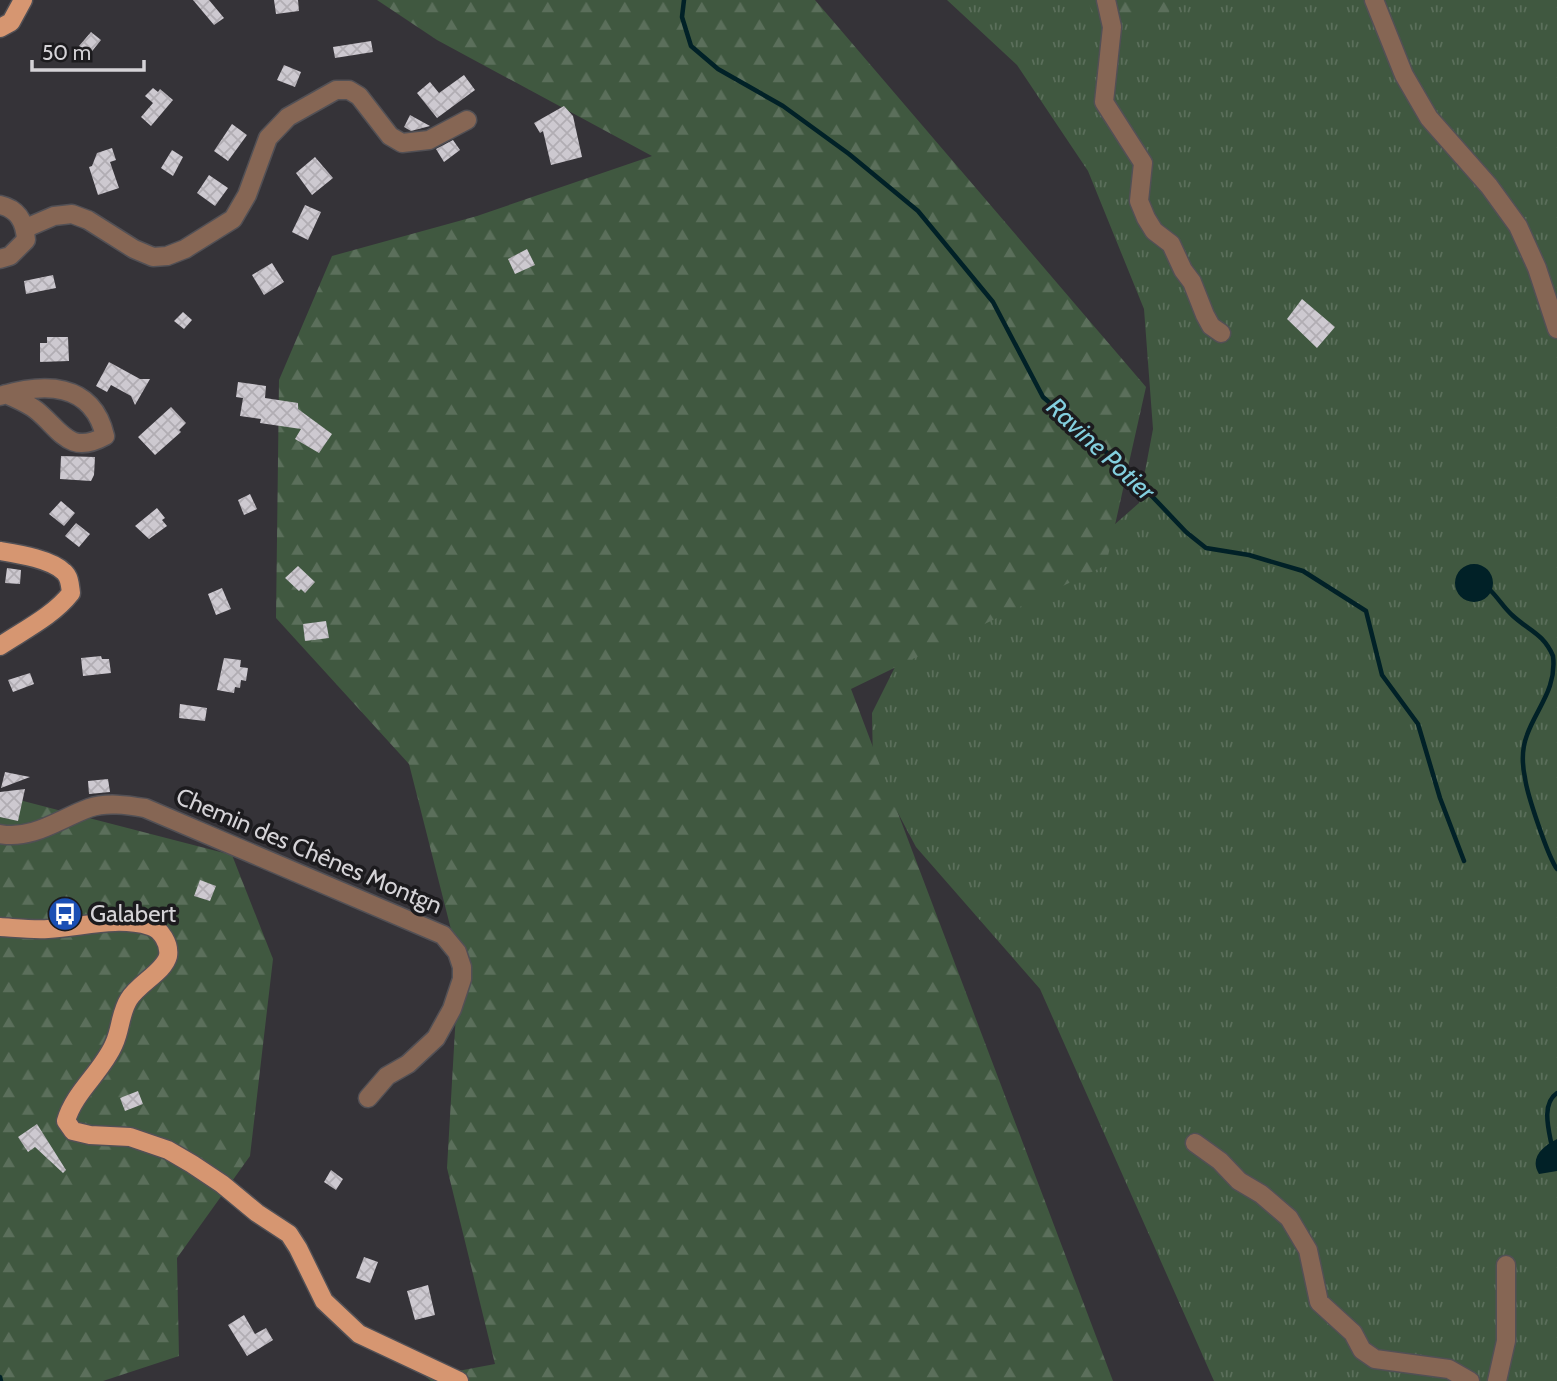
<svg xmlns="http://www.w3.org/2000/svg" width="1557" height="1381" viewBox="0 0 1557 1381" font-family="Cabin,sans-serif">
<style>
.grass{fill:url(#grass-tufts)}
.forest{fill:url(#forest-firs)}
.water{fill:#012127}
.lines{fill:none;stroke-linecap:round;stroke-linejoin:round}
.stream{stroke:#012127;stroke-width:4.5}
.building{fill:url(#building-cross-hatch)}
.minor-casing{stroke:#525055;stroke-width:21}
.major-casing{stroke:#525055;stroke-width:21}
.minor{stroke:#866654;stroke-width:18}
.major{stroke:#d69671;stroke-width:18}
.labels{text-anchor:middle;stroke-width:7;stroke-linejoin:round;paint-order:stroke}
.street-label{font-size:24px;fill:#d5d3d7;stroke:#1c1b1e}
.poi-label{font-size:24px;fill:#d5d3d7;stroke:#1c1b1e;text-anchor:start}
.water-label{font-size:26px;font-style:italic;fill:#83cfdf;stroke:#1c1b1e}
</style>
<defs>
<pattern id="grass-tufts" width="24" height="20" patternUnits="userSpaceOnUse" patternTransform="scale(1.75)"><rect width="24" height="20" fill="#405840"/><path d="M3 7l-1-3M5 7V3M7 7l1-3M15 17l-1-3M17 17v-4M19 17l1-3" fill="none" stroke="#5b6f5b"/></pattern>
<pattern id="forest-firs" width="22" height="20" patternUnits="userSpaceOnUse" patternTransform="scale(1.75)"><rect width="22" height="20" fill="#405840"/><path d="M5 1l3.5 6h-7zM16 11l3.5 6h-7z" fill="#5b6f5b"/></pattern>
<pattern id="building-cross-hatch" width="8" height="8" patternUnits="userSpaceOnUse" patternTransform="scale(1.75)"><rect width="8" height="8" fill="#cdc9d0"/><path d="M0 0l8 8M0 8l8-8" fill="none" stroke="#b1adb3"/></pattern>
</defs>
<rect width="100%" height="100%" fill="#353338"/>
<path class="grass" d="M 947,0 L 1557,0 L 1557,1381 L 1214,1381 L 1040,989 L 916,847 L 873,766 L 872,713 L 897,663 L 1089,547 L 1139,503 L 1153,429 L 1144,309 L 1088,171 L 1017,65 Z"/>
<path class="forest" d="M 377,0 L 815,0 L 1146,387 L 1106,565 L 851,689 L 1113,1381 L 431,1381 L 426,1377 L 495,1364 L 447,1168 L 459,961 L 409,764 L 276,618 L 279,380 L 332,256 L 477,216 L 652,156 L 437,40 Z
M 1088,0 L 1172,0 L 1168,17 L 1094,20 Z
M 0,795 L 232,855 L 273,959 L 250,1156 L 177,1258 L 179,1356 L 103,1381 L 0,1381 Z"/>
<path class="water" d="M1455 583a19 19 0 1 1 38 0a19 19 0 1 1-38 0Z
M 1557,1139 L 1557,1171 L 1539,1174 C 1529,1158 1543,1146 1557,1139 Z"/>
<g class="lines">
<path class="stream" d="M 684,0 L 682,17 L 691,46 L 718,69 L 783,106 L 849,154 L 918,211 L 993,302 L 1043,397 L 1129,472 L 1186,532 L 1206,548 L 1249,555 L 1303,571 L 1366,611 L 1382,675 L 1418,724 L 1440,798 L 1464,861
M 1491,591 C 1499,599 1504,608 1512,615 C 1529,631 1543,633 1553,656 C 1557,689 1536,709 1527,735 C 1522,748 1522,764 1525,778 C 1527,794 1548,857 1557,869
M 1551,1142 C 1548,1127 1542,1103 1557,1093
M 0,1377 L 1,1381"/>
</g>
<path class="building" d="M 193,0 L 209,0 L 224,18 L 214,25 Z
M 274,0 L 298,0 L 299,11 L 276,14 Z
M 91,32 L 101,40 L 89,55 L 79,46 Z
M 371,41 L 373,52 L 335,58 L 333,47 Z
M 284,65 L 301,72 L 295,87 L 277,80 Z
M 464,75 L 475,90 L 437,118 L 417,93 L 430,82 L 439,93 Z
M 153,88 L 158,92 L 160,89 L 173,100 L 151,126 L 141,117 L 153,103 L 145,96 Z
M 564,106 L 573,116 L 582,157 L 551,165 L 543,131 L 540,133 L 534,123 Z
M 410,115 L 430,126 L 411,131 L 404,127 Z
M 232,124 L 247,135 L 228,161 L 214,151 Z
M 453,140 L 460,150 L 444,162 L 436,149 Z
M 112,148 L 116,160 L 110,162 L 119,188 L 98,195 L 89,167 L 92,166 L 97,153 Z
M 172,150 L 183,157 L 173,176 L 161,168 Z
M 315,157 L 333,178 L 312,195 L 296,173 Z
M 209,175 L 228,188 L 215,206 L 197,193 Z
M 305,205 L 321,212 L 308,240 L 292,232 Z
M 527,249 L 535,265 L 515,274 L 508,259 Z
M 272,263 L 284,282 L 264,295 L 252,275 Z
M 53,275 L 56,288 L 26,294 L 24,281 Z
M 1302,299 L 1335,327 L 1317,348 L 1287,319 Z
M 183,312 L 192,320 L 184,329 L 174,321 Z
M 47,337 L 68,337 L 69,361 L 40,362 L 40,343 L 47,343 Z
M 109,362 L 140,379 L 150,379 L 135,405 L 131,396 L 111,385 L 107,392 L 96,386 Z
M 238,382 L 266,386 L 265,398 L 298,403 L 298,409 L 332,434 L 319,453 L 295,439 L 301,429 L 260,423 L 261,419 L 240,416 L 243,398 L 236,397 Z
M 171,407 L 186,423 L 179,430 L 181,432 L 155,455 L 138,437 Z
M 61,456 L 95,457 L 94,475 L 91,481 L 60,479 Z
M 250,494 L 257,509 L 244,515 L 238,500 Z
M 61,501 L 75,513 L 64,526 L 49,514 Z
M 157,508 L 165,518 L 162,520 L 167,526 L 149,539 L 135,526 Z
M 76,523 L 90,534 L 79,547 L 65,536 Z
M 298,566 L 315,582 L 305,593 L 301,589 L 299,591 L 285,578 Z
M 7,568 L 21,570 L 20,584 L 5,583 Z
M 222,588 L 231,609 L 216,615 L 208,594 Z
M 326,621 L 329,638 L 305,641 L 303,624 Z
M 101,656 L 102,659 L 109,659 L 111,673 L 83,676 L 81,658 Z
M 224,658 L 241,660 L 240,667 L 248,668 L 246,681 L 241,680 L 240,688 L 235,687 L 234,693 L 217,690 Z
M 30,673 L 34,684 L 13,692 L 8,680 Z
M 180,704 L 207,708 L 205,721 L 179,718 Z
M 5,772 L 30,777 L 1,788 Z
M 108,779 L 110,792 L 89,794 L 88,781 Z
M 25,789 L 18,821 L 0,817 L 0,792 Z
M 200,880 L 216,886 L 210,901 L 194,896 Z
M 138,1091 L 143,1104 L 125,1111 L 120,1098 Z
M 37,1124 L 66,1170 L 63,1173 L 35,1147 L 28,1152 L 18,1137 Z
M 331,1170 L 343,1179 L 336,1190 L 324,1182 Z
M 364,1257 L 378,1262 L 370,1283 L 356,1278 Z
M 428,1285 L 435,1315 L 415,1320 L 407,1291 Z
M 244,1315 L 255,1334 L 266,1328 L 273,1340 L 247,1356 L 228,1325 Z"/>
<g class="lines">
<g class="minor-casing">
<path id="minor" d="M 1106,0 L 1112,27 L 1104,102 L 1143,163 L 1139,201 L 1146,218 L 1154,231 L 1171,244 L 1183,270 L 1192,282 L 1205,315 L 1211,326 L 1221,333
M 1374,0 L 1404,75 L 1429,118 L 1489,186 L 1518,226 L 1537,268 L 1557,329
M 0,205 C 18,209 25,222 26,240 L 10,256 L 0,259
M 26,228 L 54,216 L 72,214 L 88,220 L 134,249 L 153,257 L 167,256 L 185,249 L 233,219 L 247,195 L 268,138 L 288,117 L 336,90 L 349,90 L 359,96 L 390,136 L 402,143 L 429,140 L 467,120
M 0,396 C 43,383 92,381 105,436 C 69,456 61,430 36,410 C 27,403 16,399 6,394
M 0,834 C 33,840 59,819 89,808 C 106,802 127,805 145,808 L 443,935 L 457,952 L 462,967 L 462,979 L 452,1009 L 436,1038 L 408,1064 L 387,1076 L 368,1098
M 1195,1143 L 1220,1161 L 1239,1181 L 1261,1194 L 1289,1218 L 1308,1250 L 1319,1302 L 1353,1333 L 1362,1350 L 1375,1359 L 1449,1369 L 1470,1381
M 1497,1381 L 1506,1341 L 1506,1265"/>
</g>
<g class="major-casing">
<path id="major" d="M 0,28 L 11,22 L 23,0
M 0,551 C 18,554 51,559 64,572 C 70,577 70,586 71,593 C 53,616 24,630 0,646
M 0,927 C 16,928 33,930 48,929 C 83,927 116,916 150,926 C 161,929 170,944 168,956 C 164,972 139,983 129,999 C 120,1013 121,1029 114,1044 C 102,1072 74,1092 66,1121 L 73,1131 L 90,1135 L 130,1137 L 168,1150 L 192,1164 L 222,1184 L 257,1213 L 289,1234 L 298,1248 L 324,1301 L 359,1334 L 459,1381"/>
</g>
<use href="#minor" class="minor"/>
<use href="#major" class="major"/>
</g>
<defs>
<g id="bus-disc" transform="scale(1.75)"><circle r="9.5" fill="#1a4fb4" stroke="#1c1b1e"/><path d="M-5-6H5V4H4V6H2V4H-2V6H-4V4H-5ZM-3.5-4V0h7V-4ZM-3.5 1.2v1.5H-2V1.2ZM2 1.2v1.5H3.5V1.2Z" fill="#fff"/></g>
</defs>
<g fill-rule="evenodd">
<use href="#bus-disc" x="65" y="914"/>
</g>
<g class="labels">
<g class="street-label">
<text transform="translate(309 851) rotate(23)" y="8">Chemin des Chênes Montgn</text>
</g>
<g class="poi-label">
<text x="90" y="922">Galabert</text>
</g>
<g class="water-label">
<text transform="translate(1101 449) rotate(43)" y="9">Ravine Potier</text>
</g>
</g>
<path d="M32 60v10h112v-10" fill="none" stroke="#d5d3d7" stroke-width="3.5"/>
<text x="42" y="60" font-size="21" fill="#d5d3d7" stroke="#1c1b1e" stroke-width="5" paint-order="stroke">50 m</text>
</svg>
